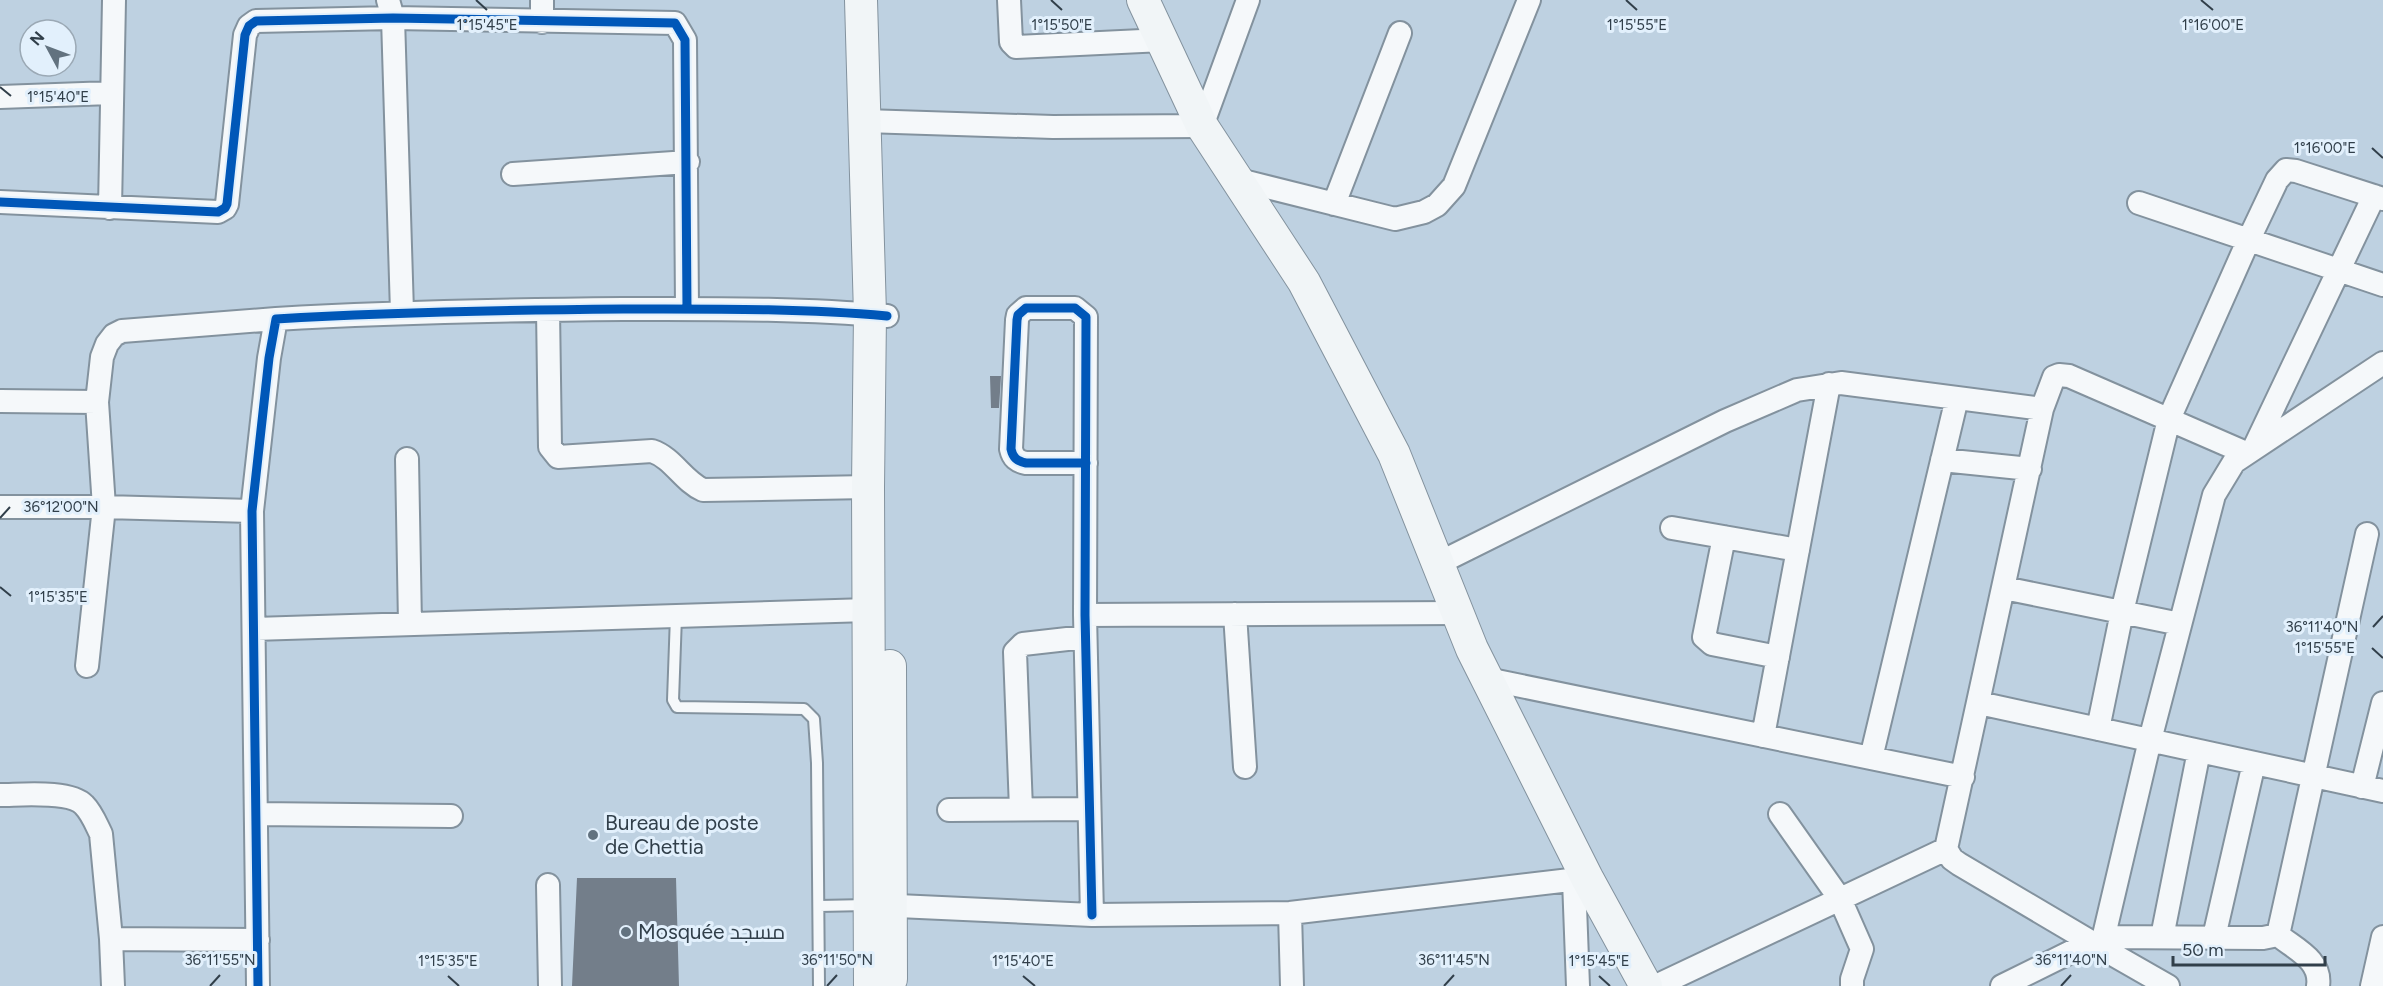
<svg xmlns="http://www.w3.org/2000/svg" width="2383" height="986" viewBox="0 0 2383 986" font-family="Figtree,Cairo,sans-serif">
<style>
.building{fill:#737e8a}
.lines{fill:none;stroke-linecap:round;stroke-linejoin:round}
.service-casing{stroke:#83929e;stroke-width:14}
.minor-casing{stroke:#83929e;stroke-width:26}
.secondary-casing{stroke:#83929e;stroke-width:34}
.service{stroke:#f5f8fa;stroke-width:10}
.minor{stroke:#f5f8fa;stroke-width:22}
.secondary{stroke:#f1f5f7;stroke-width:32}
.cycleway-casing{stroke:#e2f0fc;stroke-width:13}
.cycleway{stroke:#0057b8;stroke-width:9}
.ticks{fill:none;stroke:#313f4a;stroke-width:2}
.poi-dot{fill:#62727f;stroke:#e2f0fc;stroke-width:2}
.labels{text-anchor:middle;stroke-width:6;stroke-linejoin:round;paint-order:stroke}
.poi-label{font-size:21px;fill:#313f4a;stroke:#e2f0fc;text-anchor:start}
.ticks-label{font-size:15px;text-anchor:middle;fill:#313f4a;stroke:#e2f0fc;stroke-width:6;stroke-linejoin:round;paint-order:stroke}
</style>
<rect width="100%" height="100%" fill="#bed1e1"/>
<path class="building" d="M 990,376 L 1001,376 L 999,408 L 991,408 Z
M 577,878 L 676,878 L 679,986 L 572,986 Z"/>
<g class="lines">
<g class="service-casing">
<path id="service" d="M 676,616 L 673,700 L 677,707 L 804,709 L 814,719 L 817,763 L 819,986
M 819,906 L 867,905"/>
</g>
<g class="minor-casing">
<path id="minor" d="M 388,0 L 393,18 L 402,312
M 1009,0 L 1011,42 L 1016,47 L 1163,40
M 542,22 L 542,0
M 0,97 L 111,93
M 865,121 L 1053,127 L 1202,126 L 1248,0
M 513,174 L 688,162
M 1235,179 L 1395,219 L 1424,212 L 1437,205 L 1454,186 L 1529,0
M 0,202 L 218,212 L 225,208 L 227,204 L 245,35 L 249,26 L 256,21 L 393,18 L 675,23 L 685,40 L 687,309
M 2139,203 L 2383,285
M 1334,204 L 1400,33
M 110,208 L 114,0
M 548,310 L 550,447 L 558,457 L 652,451 C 673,458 683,481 703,490 L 868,487
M 0,401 L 97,402
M 2255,446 L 2374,196
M 407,459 L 410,624
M 1942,460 L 2030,469
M 1086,463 L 1026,463 C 1017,461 1013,458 1011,449 L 1017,320 L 1018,315 L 1026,308 L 1075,308 L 1086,317 L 1085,615 L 1092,915
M 0,507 L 104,507 L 252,511
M 1672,528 L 1798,550
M 1724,537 L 1704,637 L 1712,644 L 1778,657
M 1437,564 L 1725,421 L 1797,390 L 1841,383 L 2042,409
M 2004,588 L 2180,624
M 1235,614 L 1245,767
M 1085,615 L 1457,613
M 254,629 L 868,610
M 87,666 L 104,507 L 97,402 L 102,357 L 107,344 L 114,335 L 122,331 L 276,319
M 1487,679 L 1963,777
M 1979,703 L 2383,791
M 2098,729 L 2122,612 L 2169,419 L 2249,239 L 2277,180 L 2286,170 L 2296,171 L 2383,199
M 1763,736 L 1829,384
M 1871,758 L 1957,398
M 2362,787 L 2383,703
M 0,795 C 21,795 70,790 84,805 C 92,813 96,824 101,834 L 111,939 L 258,940
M 1021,809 L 1015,652 L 1023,644 L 1085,637
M 949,810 L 1089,809
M 256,814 L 451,816
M 1780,814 L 1840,899 L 1862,949 L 1852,979 L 1852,986
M 1574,880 L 1578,986
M 548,885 L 550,986
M 876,905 L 1092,915 L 1290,913 L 1587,878
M 1290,913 L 1292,986
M 2278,935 C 2295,949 2322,960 2318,986
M 2104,937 L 2263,938 L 2278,935 L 2367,534
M 2162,937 L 2199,751
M 2214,937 L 2254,763
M 111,939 L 113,986
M 2091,942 L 1959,864 L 1952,859 L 1946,849 L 2042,409 L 2054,377 L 2059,375 L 2069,376 L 2246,453
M 2101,948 L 2150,740 L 2214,495 L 2234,462 L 2383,363
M 258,986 L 252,511 L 269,358 L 276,319 C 392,312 507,310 623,309 C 710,309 800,308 887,316
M 1656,986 L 1946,849
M 2002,986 L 2091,942 L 2168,986
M 2372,986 L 2383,937"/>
</g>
<g class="secondary-casing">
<path id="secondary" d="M 861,0 L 870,314 L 868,487 L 870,986
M 1143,0 L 1202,126 L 1304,282 L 1394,454 L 1472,649 L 1587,878 L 1646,986
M 890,666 L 891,979"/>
</g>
<use href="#service" class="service"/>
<use href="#minor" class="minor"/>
<use href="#secondary" class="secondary"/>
<g class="cycleway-casing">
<path id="cycleway" d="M 0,202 L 218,212 L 225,208 L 227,204 L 245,35 L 249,26 L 256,21 L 393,18 L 675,23 L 685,40 L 687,309
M 1086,463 L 1026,463 C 1017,461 1013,458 1011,449 L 1017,320 L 1018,315 L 1026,308 L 1075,308 L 1086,317 L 1085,615 L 1092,915
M 258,986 L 252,511 L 269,358 L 276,319 C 392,312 507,310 623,309 C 710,309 800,308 887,316"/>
</g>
<use href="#cycleway" class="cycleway"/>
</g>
<path class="ticks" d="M 476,0 L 487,10M 1051,0 L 1062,10M 1626,0 L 1637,10M 2201,0 L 2213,10M 0,87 L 11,96M 2372,148 L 2383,158M 0,518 L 10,507M 0,587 L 11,596M 2373,627 L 2383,616M 2372,648 L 2383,658M 448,976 L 459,986M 1023,976 L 1035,986M 1599,976 L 1610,986M 210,986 L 220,975M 827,986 L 837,975M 1444,986 L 1454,975M 2061,986 L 2071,975"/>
<g class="poi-dot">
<circle cx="593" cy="835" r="6"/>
<circle cx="626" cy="932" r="6"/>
</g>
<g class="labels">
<g class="poi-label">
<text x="605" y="830">Bureau de poste<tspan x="605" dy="24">de Chettia</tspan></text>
<text x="638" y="939">Mosquée مسجد</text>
</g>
</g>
<g class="ticks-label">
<text x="2213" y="30">1°16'00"E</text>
<text x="487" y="30">1°15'45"E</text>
<text x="1062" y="30">1°15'50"E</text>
<text x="1637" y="30">1°15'55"E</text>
<text x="58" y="102">1°15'40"E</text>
<text x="2325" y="153">1°16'00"E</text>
<text x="61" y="512">36°12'00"N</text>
<text x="58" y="602">1°15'35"E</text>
<text x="2322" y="632">36°11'40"N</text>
<text x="2325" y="653">1°15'55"E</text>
<text x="220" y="965">36°11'55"N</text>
<text x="837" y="965">36°11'50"N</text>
<text x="1454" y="965">36°11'45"N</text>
<text x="2071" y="965">36°11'40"N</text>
<text x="448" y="966">1°15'35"E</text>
<text x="1023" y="966">1°15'40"E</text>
<text x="1599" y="966">1°15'45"E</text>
</g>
<g transform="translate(48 48) rotate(311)"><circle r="28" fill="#e2f0fc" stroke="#9ba9b5" stroke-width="1.5"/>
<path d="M0-4.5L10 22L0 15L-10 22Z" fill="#62727f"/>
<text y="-9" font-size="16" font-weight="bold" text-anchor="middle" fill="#313f4a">N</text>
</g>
<path d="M2173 956v9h152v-9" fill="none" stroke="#313f4a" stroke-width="3"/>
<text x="2182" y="956" font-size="18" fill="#313f4a" stroke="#e2f0fc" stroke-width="4.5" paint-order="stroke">50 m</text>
</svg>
